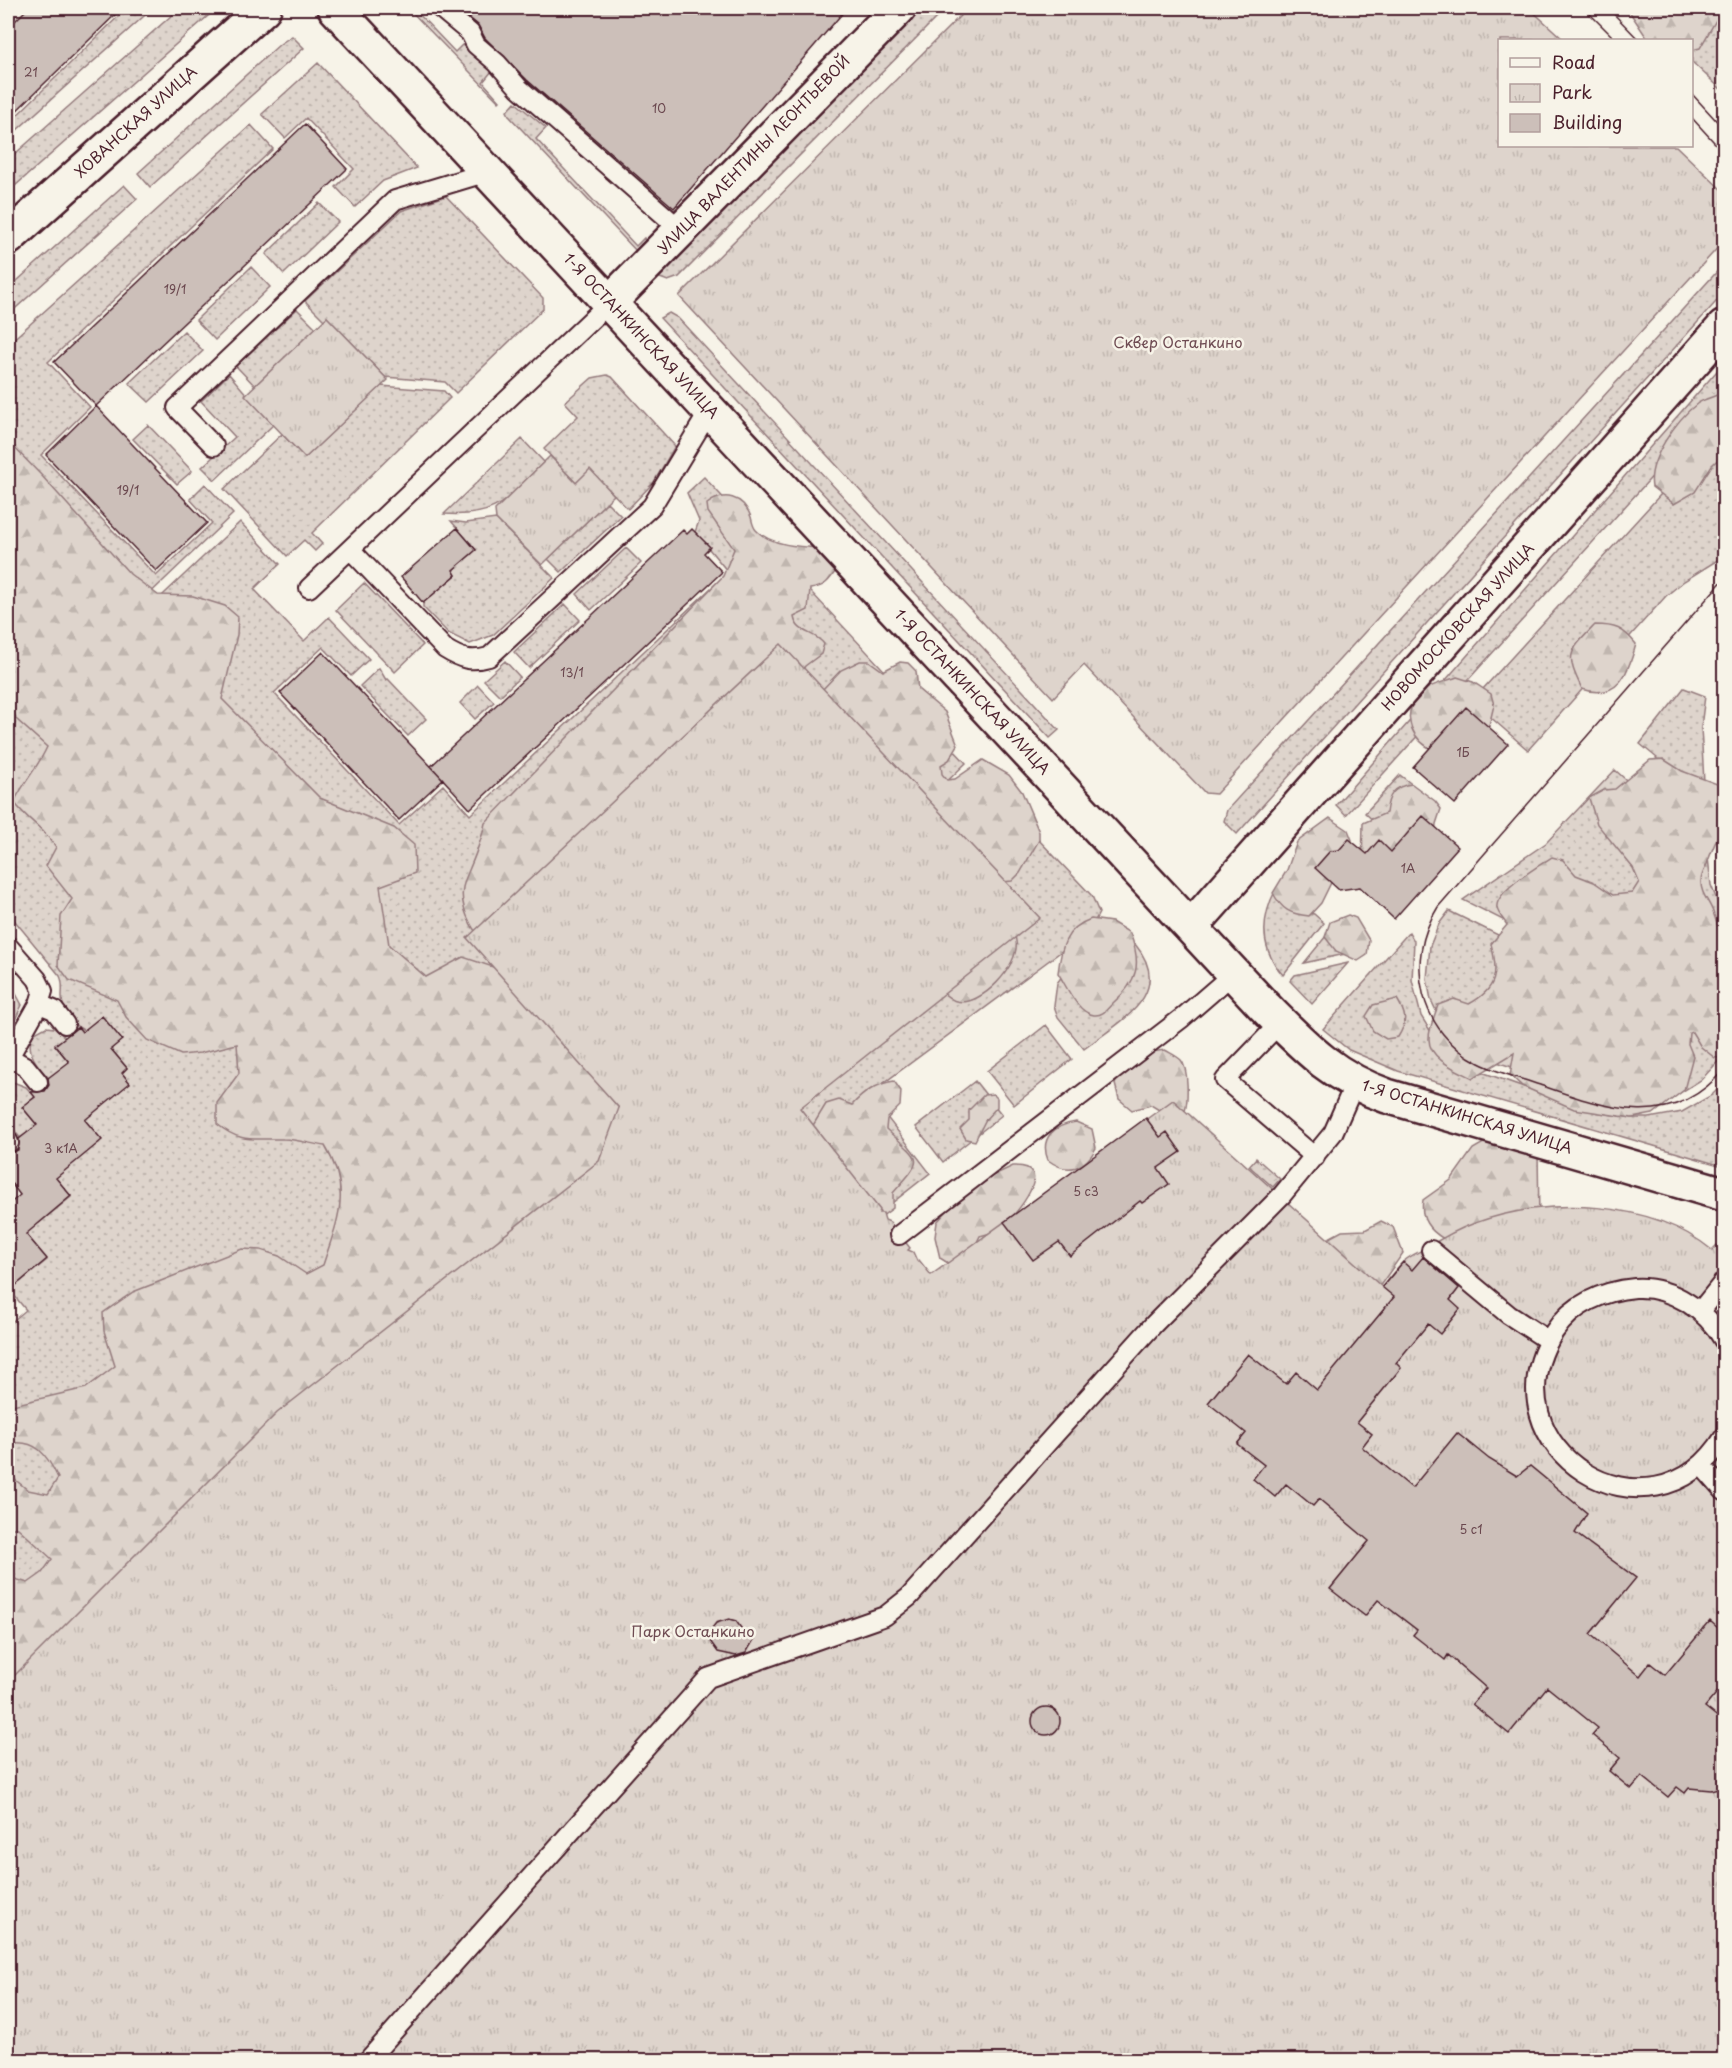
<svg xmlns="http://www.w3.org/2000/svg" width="1732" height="2068" viewBox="0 0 1732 2068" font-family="'Playpen Sans',sans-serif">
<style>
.grass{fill:url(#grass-dots);stroke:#947a7c;stroke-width:1.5}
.forest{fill:url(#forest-firs);stroke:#947a7c;stroke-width:1.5}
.park{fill:url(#park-tufts);stroke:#947a7c;stroke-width:1.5}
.building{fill:#ccbfb9;stroke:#4a1f2b;stroke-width:1.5}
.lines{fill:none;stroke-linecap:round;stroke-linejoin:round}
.service-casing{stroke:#4a1f2b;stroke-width:22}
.minor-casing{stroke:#4a1f2b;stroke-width:38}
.tertiary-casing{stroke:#4a1f2b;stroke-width:38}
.service{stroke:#f7f3e8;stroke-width:18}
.minor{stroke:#f7f3e8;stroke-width:33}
.tertiary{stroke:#f7f3e8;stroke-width:33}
.tram{stroke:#4a1f2b;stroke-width:1.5}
.labels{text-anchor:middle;stroke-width:5;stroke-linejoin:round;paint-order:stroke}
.number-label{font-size:12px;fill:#6a474e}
.street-label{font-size:15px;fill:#4a1f2b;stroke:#f7f3e8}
.park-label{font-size:15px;fill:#6f4c53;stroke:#f7f3e8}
</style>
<defs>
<pattern id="grass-dots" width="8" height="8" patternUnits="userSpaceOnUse" patternTransform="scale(1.5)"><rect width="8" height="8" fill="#ded4cc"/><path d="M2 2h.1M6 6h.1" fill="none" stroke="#c0b6af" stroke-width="1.8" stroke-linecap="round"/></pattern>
<pattern id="forest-firs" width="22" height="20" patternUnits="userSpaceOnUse" patternTransform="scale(1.5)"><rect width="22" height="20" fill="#ded4cc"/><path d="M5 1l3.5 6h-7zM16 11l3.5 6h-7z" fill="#c0b6af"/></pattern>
<pattern id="park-tufts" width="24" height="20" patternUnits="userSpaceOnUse" patternTransform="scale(1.5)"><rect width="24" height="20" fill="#ded4cc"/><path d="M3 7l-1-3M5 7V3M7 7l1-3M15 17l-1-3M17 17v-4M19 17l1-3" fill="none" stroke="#c0b6af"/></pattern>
</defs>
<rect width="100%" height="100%" fill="#f7f3e8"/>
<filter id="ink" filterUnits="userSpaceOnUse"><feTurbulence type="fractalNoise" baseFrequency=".0167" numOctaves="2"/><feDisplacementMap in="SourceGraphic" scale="12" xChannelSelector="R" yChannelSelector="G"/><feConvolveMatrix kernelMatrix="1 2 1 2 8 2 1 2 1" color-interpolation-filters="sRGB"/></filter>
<g filter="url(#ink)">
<path class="grass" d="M 127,8 L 153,8 L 8,138 L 8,124 Z
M 180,8 L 217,8 L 8,192 L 8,160 Z
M 408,8 L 413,8 L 455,52 L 462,45 L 492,71 L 483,82 L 500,101 L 499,102 Z
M 920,8 L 946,8 L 679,277 L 668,281 L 657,277 Z
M 1636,8 L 1724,8 L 1724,92 L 1692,62 L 1692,40 Z
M 292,36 L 304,48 L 150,187 L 138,173 L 280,44 Z
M 318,63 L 417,168 L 383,181 L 355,207 L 336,187 L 354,169 L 306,118 L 285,138 L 262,114 Z
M 515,102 L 546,128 L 536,139 L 636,246 L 644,238 L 647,242 L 637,252 L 510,117 L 507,111 Z
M 251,125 L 273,149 L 48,362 L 90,407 L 41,455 L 156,576 L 212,523 L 190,499 L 205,484 L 233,514 L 140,603 L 147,610 L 240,522 L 280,564 L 254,589 L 304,641 L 329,617 L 369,659 L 351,676 L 323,647 L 274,693 L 399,825 L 443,785 L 470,815 L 728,572 L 695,532 L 699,521 L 687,493 L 704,477 L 909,697 L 910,703 L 966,763 L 861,865 L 636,1115 L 8,1799 L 8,1325 L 26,1310 L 8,1288 L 8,1283 L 15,1277 L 20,1282 L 47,1260 L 22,1229 L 39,1223 L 71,1197 L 52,1174 L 81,1115 L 127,1068 L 111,1049 L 121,1040 C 98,1035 70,1033 63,1005 C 60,995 65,986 60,976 L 15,921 L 8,915 L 8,344 Z
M 124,185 L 137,199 L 8,315 L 8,289 Z
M 446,196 L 543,298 L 543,309 L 456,393 L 445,382 L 385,377 L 327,317 L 324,320 L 305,301 L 401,211 Z
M 319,203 L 338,222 L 284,274 L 266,254 Z
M 1724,264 L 1724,293 L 1237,834 L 1224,821 L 1227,810 Z
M 251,267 L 270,287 L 215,340 L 196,320 Z
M 297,309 L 316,328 L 255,386 L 236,366 Z
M 669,313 L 678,318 L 1059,730 L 1050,738 L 660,318 Z
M 184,331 L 203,351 L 149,402 L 129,383 Z
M 1724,363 L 1724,397 L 1346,815 L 1336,805 Z
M 229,374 L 273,425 L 215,480 L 202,467 L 235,437 L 201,401 Z
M 607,375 L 612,377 L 675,446 L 654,482 L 628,509 L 590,470 L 576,483 L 544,449 L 578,416 L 565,402 L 592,378 Z
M 381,386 L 444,391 L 450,398 L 312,533 L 322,544 L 315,551 L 304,540 L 287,556 L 224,489 L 282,434 L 305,458 Z
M 148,425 L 192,471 L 177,484 L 133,439 Z
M 1724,425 L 1724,556 L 1684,581 L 1666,596 L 1528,750 L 1472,701 Z
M 522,439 L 544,462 C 507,498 500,518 444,514 Z
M 607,502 L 621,516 L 561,572 L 548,559 Z
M 496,519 L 554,578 L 493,635 L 470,644 L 448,633 L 423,607 L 423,603 L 456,575 L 453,570 L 476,550 L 451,521 L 466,523 Z
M 626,548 L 641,563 L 591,610 L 577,594 Z
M 364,583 L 423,645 L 395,672 L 336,610 Z
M 565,604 L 580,620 L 529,668 L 514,652 Z
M 505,661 L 520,677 L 500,696 L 484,680 Z
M 379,668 L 386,680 L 388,679 L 426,719 L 408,736 L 360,686 Z
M 478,685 L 494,702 L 475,719 L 460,703 Z
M 1684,688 L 1705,696 L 1701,727 L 1708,857 L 1711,885 L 1724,918 L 1724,1026 L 1688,1013 L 1463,900 L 1546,843 L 1615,770 L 1633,786 L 1657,758 L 1640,744 Z
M 976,774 L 1092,896 L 1099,913 L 1090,930 L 869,1094 L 930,1173 L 883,1210 L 733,1104 Z
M 1400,775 L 1428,797 L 1392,838 L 1365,813 Z
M 1276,889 L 1306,913 L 1314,914 L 1324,923 L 1283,975 C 1260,949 1260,920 1276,889 Z
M 1449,911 L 1682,1025 L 1724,1055 L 1701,1080 L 1675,1096 L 1663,1100 L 1600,1097 L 1494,1061 L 1440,1019 L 1431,1000 L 1427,979 L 1430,946 L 1439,924 Z
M 1339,920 L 1359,951 L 1304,963 Z
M 1409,932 L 1414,941 L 1412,980 L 1421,1016 L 1434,1037 L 1476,1070 L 1595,1112 L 1632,1118 L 1649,1118 L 1682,1112 L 1712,1095 L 1724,1083 L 1724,1147 L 1719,1165 L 1398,1071 L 1349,1050 L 1323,1029 Z
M 1135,944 C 1176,994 1120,1021 1084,1049 L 1058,1017 L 1054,1006 L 1057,983 L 1065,972 Z
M 1348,963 L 1312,1004 L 1290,981 L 1295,975 Z
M 8,979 L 22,1005 L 8,1034 Z
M 1046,1025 L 1072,1059 L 1014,1105 L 987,1071 Z
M 46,1027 L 54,1028 L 65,1037 L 55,1045 L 77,1072 L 58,1088 C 45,1073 22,1055 33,1034 Z
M 975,1081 L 1002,1115 L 943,1162 L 916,1127 Z
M 13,1082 L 26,1087 L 35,1097 L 23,1107 L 46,1136 L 30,1150 L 8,1123 L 8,1084 Z
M 1256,1158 L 1280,1179 L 1273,1187 L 1249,1166 Z"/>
<path class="forest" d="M 1627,8 L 1719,8 L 1720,13 L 1700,48 L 1692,50 L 1692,40 L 1654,40 L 1647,38 Z
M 1724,392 L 1724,454 L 1712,465 L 1695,492 L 1674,504 L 1652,487 C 1647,460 1677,419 1698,403 C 1706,398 1717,396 1724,392 Z
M 8,441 L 42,476 L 130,574 L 158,595 L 193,596 L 225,606 L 238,617 L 237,635 L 222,699 L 320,798 L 394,828 L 414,845 L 415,873 L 380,886 L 389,945 L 426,977 L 463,957 L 508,972 C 488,948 452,914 465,880 C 473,860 481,844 485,823 L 723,576 L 734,549 L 708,512 L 707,504 C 724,491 743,496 751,517 C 752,521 753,527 756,530 C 771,546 802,547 822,548 L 837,569 C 829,581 825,587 810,589 L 808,610 L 794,617 C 797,634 814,631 824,644 L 821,654 L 805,666 L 555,1029 L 639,1133 L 8,1755 L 8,1577 L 28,1583 L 42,1573 L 52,1559 L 18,1528 L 8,1528 L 8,1474 L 28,1490 L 48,1494 L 58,1478 C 47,1454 35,1438 8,1444 L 8,1406 L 86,1388 L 115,1366 L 104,1331 L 103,1313 L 133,1292 L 242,1249 L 261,1250 L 279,1256 L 306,1274 L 323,1265 C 338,1219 352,1191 325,1146 C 311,1144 296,1139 283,1139 C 254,1138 241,1144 217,1124 L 217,1103 L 239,1073 L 237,1044 L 200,1053 L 181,1055 L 147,1040 L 126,1017 L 117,1000 L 69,980 L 58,965 L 61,916 L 72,899 L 46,866 L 56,847 C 43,827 28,821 14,802 C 24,782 38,767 47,747 L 16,719 L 9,698 Z
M 1595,625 C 1615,625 1623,628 1636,644 C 1628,674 1618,701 1582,689 C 1565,654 1568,653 1595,625 Z
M 860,661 L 869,661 L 883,671 L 900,662 L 908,663 L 916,671 L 918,689 L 945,712 L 958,745 L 949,760 L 941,765 L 942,774 L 947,780 L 955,779 L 983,760 L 1009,775 L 1022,792 L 1039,832 L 1039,840 L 1020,873 L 1012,881 L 1003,882 C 1007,902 1013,922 1016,941 C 1020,965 981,1008 956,1001 C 951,1000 945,994 940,991 L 821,691 L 841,670 Z
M 1457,677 L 1473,682 L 1491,694 L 1494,705 L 1488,730 L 1435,751 C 1413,741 1400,717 1418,696 C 1427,685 1444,682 1457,677 Z
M 1663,759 L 1682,771 L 1720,785 C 1732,817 1717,834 1707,864 C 1705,869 1701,875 1701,881 C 1700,894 1711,903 1714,915 C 1718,925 1719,934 1724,945 L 1724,1057 L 1715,1058 L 1701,1047 L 1692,1032 L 1689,1033 L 1688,1044 L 1693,1056 L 1684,1090 L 1653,1114 L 1632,1118 L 1574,1109 L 1522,1086 L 1510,1075 L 1514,1053 L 1473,1078 C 1457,1070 1428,1059 1429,1038 C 1429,1028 1435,1015 1438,1005 L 1454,999 L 1469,1004 C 1497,989 1499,973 1491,944 L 1507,925 C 1504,920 1498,914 1497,908 C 1494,892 1540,865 1552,857 L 1563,860 L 1576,875 L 1594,882 L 1613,895 L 1632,893 L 1639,882 L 1633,868 L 1597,824 L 1589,798 L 1604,790 L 1615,789 L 1650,760 Z
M 1412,784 L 1435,801 L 1441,809 L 1436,824 L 1434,845 L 1362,866 L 1363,823 L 1386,813 C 1388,796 1393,786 1412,784 Z
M 1330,818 L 1348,830 L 1352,840 L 1321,903 L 1309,916 C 1290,914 1282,910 1273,893 L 1287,870 L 1297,842 Z
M 1348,915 L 1356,918 L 1369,940 L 1367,955 L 1358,961 L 1336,951 L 1325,937 L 1330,922 Z
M 1091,919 L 1112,922 L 1130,933 C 1142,964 1138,981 1113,1003 C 1107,1009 1103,1016 1094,1015 C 1077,1013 1066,985 1058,973 C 1061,948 1065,928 1091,919 Z
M 1397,999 C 1406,1014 1408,1021 1398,1037 L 1386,1039 L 1373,1031 L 1366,1016 L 1373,1005 Z
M 1165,1050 C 1170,1053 1177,1056 1181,1060 C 1189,1069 1188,1101 1185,1111 L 1159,1110 L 1151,1105 L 1132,1110 L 1119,1099 L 1115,1084 L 1121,1070 L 1138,1054 Z
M 894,1081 L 901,1091 L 900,1106 L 887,1119 L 886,1129 C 922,1162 926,1156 893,1193 L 893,1208 L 874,1222 L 812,1127 L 826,1104 L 839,1100 L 852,1105 C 864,1092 876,1084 894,1081 Z
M 993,1094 L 997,1098 L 997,1107 L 986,1119 L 975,1141 L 966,1139 L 960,1129 L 969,1120 L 969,1110 L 984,1095 Z
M 1076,1122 L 1092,1129 L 1096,1148 C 1085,1169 1068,1175 1048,1160 C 1039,1137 1055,1125 1076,1122 Z
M 1485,1142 L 1538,1152 L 1539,1220 L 1444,1239 C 1429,1230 1420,1219 1423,1200 L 1451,1180 L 1473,1149 Z
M 1013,1166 C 1059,1164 1016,1215 1002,1227 C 996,1232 988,1234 980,1236 L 976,1244 L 951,1265 L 940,1258 L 935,1237 L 937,1222 L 954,1203 L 972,1192 L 982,1176 L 994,1175 Z
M 1381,1221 L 1393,1227 L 1403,1253 L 1372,1297 L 1327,1239 L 1342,1231 L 1365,1230 Z"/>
<path class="park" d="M 968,8 L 1529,8 L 1564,40 L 1500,40 L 1500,146 L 1676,146 L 1724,192 L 1724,241 L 1216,794 L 1205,793 L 1084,665 L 1053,698 L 679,296 Z
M 327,317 L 388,380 L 305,458 L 245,395 Z
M 550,456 L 576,483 L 590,469 L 614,495 L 542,565 L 496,519 L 495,510 Z
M 781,644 L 1040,918 L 800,1108 L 880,1210 L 879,1213 L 883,1213 L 885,1220 L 890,1222 L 910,1248 L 908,1250 L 913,1252 L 917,1261 L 919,1260 L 931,1275 L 1173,1100 L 1382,1287 C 1389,1279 1395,1269 1403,1262 C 1409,1256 1419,1252 1426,1248 C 1442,1238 1458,1229 1475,1223 C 1547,1196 1651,1200 1712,1250 L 1717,1245 L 1724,1251 L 1724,2060 L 8,2060 L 8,1682 L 277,1413 L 599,1161 L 619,1108 L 467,938 Z"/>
<path class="building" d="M 28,8 L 122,8 L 8,119 L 8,28 Z
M 457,8 L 847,8 L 674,208 L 527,80 L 485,38 L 478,25 Z
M 305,124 L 347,169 L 96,406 L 54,362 Z
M 96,406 L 207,523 L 156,571 L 46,455 Z
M 457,528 L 476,550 L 453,570 L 456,575 L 423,603 L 401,577 Z
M 692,529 L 710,547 L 704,553 L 722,572 L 470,809 L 431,766 L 683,530 L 687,534 Z
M 323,652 L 443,779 L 399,820 L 280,693 Z
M 1466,707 L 1508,744 L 1455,804 L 1413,767 Z
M 1423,816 L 1458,847 L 1394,919 L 1360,887 L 1339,890 L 1315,868 L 1330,851 L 1339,850 L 1349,839 L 1367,854 L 1379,840 L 1391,852 Z
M 102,1016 L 122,1040 L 111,1049 L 127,1068 L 122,1073 L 130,1083 L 85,1120 L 102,1140 L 56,1178 L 71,1196 L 26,1234 L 47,1259 L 8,1292 L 8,1205 L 20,1195 L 8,1179 L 8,1154 L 18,1150 L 19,1139 L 37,1125 L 22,1107 L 35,1097 L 31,1092 L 45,1091 L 49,1085 L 48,1078 L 69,1062 L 55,1045 L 78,1027 L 82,1032 Z
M 1146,1118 L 1160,1137 L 1167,1132 L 1181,1152 L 1158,1168 L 1169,1184 L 1142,1203 L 1140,1201 L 1070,1256 L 1059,1242 L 1033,1260 L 1004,1222 Z
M 1423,1257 L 1459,1288 L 1450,1300 L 1460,1309 L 1440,1334 L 1428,1324 L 1396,1363 L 1401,1368 L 1357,1422 L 1372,1434 L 1362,1447 L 1412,1488 L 1457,1433 L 1489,1459 L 1517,1476 L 1530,1466 L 1587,1513 L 1575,1533 L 1636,1578 L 1590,1634 L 1640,1676 L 1650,1663 L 1665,1675 L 1710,1621 L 1725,1634 L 1725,1683 L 1705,1707 L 1725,1723 L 1725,1786 L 1711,1790 L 1689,1788 L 1685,1793 L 1677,1787 L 1668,1797 L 1642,1776 L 1631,1789 L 1609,1771 L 1620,1758 L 1592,1735 L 1598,1728 L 1547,1687 L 1509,1734 L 1472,1704 L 1486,1688 L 1448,1655 L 1445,1660 L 1413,1635 L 1417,1630 L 1378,1600 L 1365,1616 L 1330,1589 L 1369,1541 L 1319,1499 L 1313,1506 L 1286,1484 L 1275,1497 L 1253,1479 L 1264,1465 L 1237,1444 L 1246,1433 L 1208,1403 L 1248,1354 L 1286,1384 L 1296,1372 L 1317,1390 L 1394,1297 L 1382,1287 L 1403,1262 L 1412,1270 Z
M 729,1619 L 736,1621 L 743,1631 L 755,1638 L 746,1653 L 736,1656 L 718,1652 L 710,1641 L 712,1628 L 716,1623 Z
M1032 1721a14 14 0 1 1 28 0a14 14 0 1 1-28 0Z"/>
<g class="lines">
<g class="service-casing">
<path id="service" d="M 440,8 L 470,33 L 476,45 L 497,63 L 519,88 L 681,230
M 214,446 L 177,408 L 395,200 L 488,172
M 350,549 L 445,649 C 461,659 471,662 489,657 L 652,506 L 710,410
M 309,588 L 609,303
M 8,946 L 37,979 L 43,991 L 39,1004 L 8,1059
M 39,1004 L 54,1010 L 65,1024
M 1280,1023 L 1225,1080 L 1315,1157
M 9,1057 L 25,1066 L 38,1082
M 8,1141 L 9,1143
M 899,1235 L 1182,1018 L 1234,973
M 1431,1250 L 1509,1315 L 1549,1341
M 1700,1311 L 1724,1281
M 1724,1341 C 1707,1310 1671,1286 1635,1288 C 1603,1291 1572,1304 1554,1332 C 1481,1448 1651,1555 1724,1437
M 1701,1465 L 1724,1491
M 368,2060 L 708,1678 L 885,1616 L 909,1597 L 1154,1324 L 1282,1195 L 1333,1133 L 1355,1083"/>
</g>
<g class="minor-casing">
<path id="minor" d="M 8,238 L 264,8
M 609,303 L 899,8"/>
</g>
<g class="tertiary-casing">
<path id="tertiary" d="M 335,8 L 1263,1005 C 1303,1045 1332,1077 1387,1096 L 1724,1194
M 1191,927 L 1724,327"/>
</g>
<use href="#service" class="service"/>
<use href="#minor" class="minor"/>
<use href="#tertiary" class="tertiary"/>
<path class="tram" d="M 1584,8 L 1616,40
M 1608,8 L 1639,40
M 1692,94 L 1724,129
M 1692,118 L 1724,153
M 1724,579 L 1438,907 C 1403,962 1420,1033 1479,1063 C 1498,1073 1520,1078 1540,1085 C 1605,1108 1672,1133 1724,1069"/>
</g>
</g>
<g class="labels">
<g class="number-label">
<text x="31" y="77">21</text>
<text x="659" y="113">10</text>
<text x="175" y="294">19/1</text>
<text x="128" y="495">19/1</text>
<text x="572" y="677">13/1</text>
<text x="1463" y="757">1Б</text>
<text x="1408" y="873">1А</text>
<text x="61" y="1153">3 к1А</text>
<text x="1086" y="1196">5 с3</text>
<text x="1471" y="1534">5 с1</text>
</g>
<g class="street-label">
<text transform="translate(136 122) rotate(-42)" y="5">ХОВАНСКАЯ УЛИЦА</text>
<text transform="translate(754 155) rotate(-46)" y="5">УЛИЦА ВАЛЕНТИНЫ ЛЕОНТЬЕВОЙ</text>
<text transform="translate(641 336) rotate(47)" y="5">1-Я ОСТАНКИНСКАЯ УЛИЦА</text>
<text transform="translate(1458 627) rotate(-48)" y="5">НОВОМОСКОВСКАЯ УЛИЦА</text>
<text transform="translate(972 692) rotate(47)" y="5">1-Я ОСТАНКИНСКАЯ УЛИЦА</text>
<text transform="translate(1467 1117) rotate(17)" y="5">1-Я ОСТАНКИНСКАЯ УЛИЦА</text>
</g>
<g class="park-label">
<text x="1178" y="348">Сквер Останкино</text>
<text x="693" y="1637">Парк Останкино</text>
</g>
</g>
<rect width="1732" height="2068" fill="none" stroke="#f7f3e8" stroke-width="30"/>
<rect x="15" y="15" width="1702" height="2038" fill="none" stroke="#4a1f2b" stroke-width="2" filter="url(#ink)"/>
<rect x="1498" y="39" width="195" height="108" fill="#f7f3e8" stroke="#b29e9c" stroke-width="1.5"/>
<rect x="1510" y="58" width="30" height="9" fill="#f7f3e8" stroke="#b29e9c" stroke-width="1.5"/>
<text x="1552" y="69" font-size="18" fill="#4a1f2b">Road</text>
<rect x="1510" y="84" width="30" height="18" fill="url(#park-tufts)" stroke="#b29e9c" stroke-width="1.5"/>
<text x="1552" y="99" font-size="18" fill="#4a1f2b">Park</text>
<rect x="1510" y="114" width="30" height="18" fill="#ccbfb9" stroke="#b29e9c" stroke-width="1.5"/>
<text x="1552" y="129" font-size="18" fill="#4a1f2b">Building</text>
</svg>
